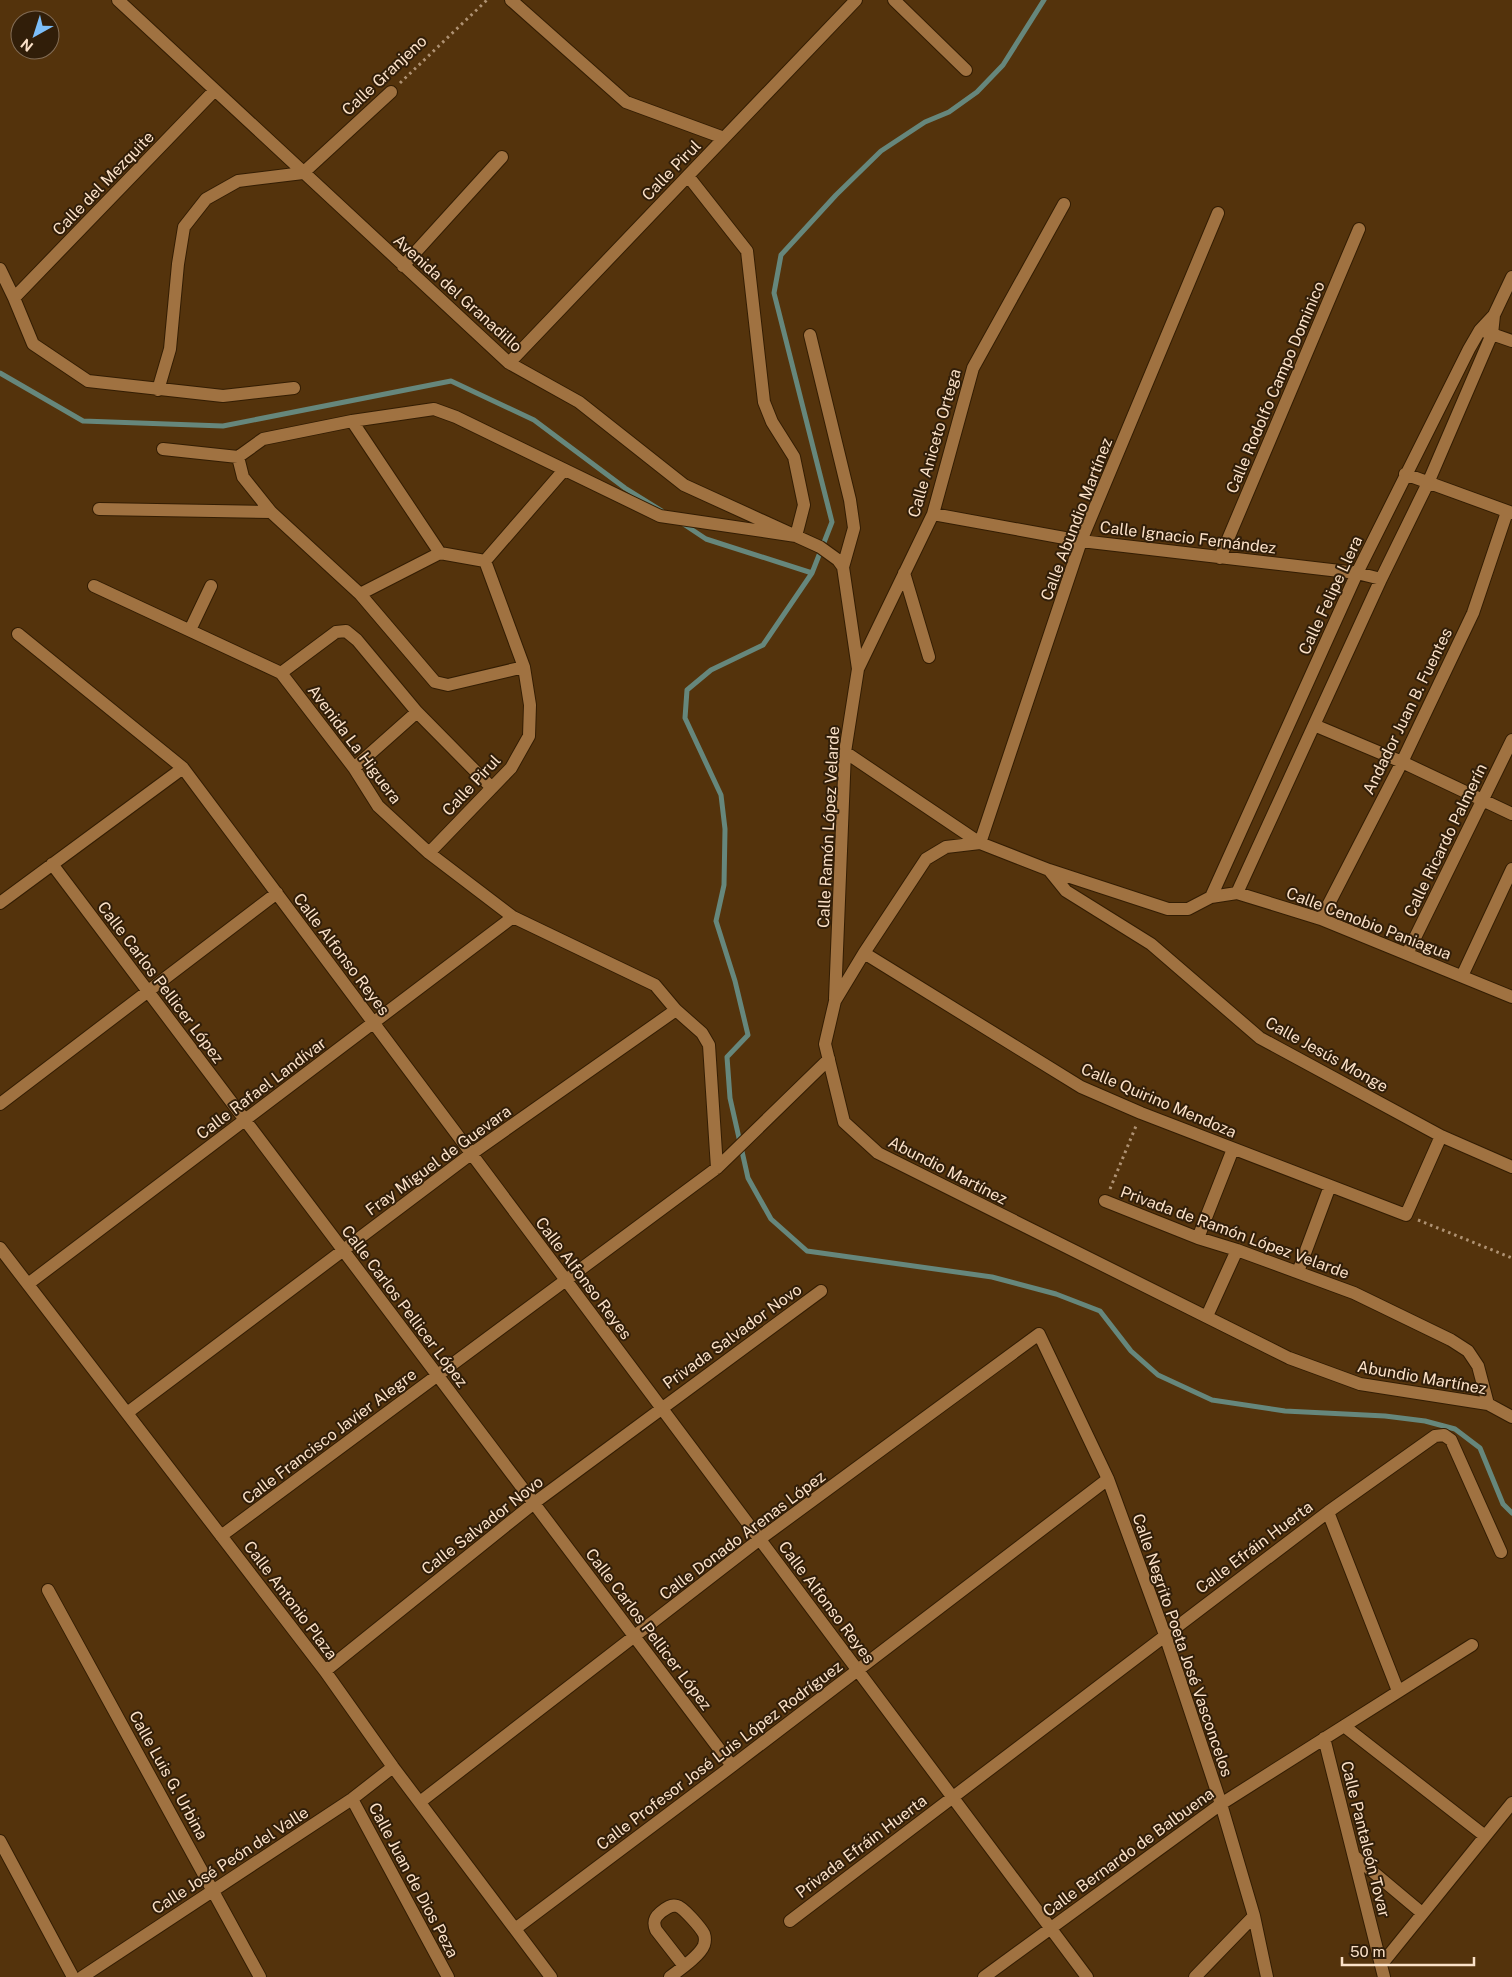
<svg xmlns="http://www.w3.org/2000/svg" width="1512" height="1977" viewBox="0 0 1512 1977" font-family="'Public Sans',sans-serif">
<style>
.lines{fill:none;stroke-linecap:round;stroke-linejoin:round}
.stream{stroke:#66877c;stroke-width:5}
.minor-casing{stroke:#331d03;stroke-width:14}
.path{stroke:#af9273;stroke-width:3;stroke-dasharray:2.5 4;stroke-linecap:butt}
.minor{stroke:#a07241;stroke-width:12}
.labels{text-anchor:middle;stroke-width:4;stroke-linejoin:round;paint-order:stroke}
.street-label{font-size:16px;fill:#fbe1c8;stroke:#311e09}
</style>
<rect width="100%" height="100%" fill="#54330c"/>
<g class="lines">
<path class="stream" d="M 1044,0 L 1003,65 L 977,92 L 949,112 L 925,122 L 881,151 L 836,195 L 781,255 L 774,293 L 832,522 L 812,573 L 763,645 L 711,670 L 687,690 L 685,718 L 721,795 L 725,829 L 724,885 L 716,921 L 735,981 L 748,1035 L 727,1057 L 730,1098 L 748,1178 L 771,1219 L 807,1251 L 992,1277 L 1056,1294 L 1100,1311 L 1131,1351 L 1158,1375 L 1212,1400 L 1285,1411 L 1385,1416 L 1425,1421 L 1455,1429 L 1480,1448 L 1503,1504 L 1512,1513
M 0,373 L 83,421 L 223,426 L 451,381 L 534,420 L 625,488 L 662,511
M 682,523 L 706,539 L 812,573"/>
<g class="minor-casing">
<path id="minor" d="M 118,0 L 509,363 L 579,402 L 684,485 L 820,547 L 838,560 L 843,567 L 858,669 L 845,752 L 835,999
M 511,0 L 626,102 L 724,138
M 894,0 L 966,70
M 403,266 L 502,157
M 0,269 L 14,298 L 33,344 L 88,381 L 223,396 L 294,388
M 14,298 L 214,91
M 1486,332 L 1512,341
M 810,335 L 850,500 L 854,528 L 843,567
M 509,363 L 856,0
M 158,390 L 170,349 L 178,264 L 184,227 L 206,199 L 238,181 L 303,173 L 391,92
M 352,421 L 440,553
M 163,449 L 238,457 L 263,439 L 352,421 L 434,409 L 456,417 L 660,516 L 796,536 L 804,505 L 794,457 L 772,422 L 764,402 L 747,251 L 688,176
M 238,457 L 243,477 L 271,512 L 360,594 L 435,682 L 448,685 L 524,667
M 1405,474 L 1512,513
M 99,509 L 271,512
M 933,514 L 1081,541 L 1357,573 L 1381,579
M 1220,558 L 1359,229
M 904,573 L 929,657
M 94,586 L 281,673 L 354,768 L 378,806 L 429,853 L 513,917 L 655,985 L 676,1010 L 702,1033 L 709,1045 L 717,1168
M 360,594 L 440,553 L 485,561 L 564,470
M 190,630 L 211,586
M 18,634 L 183,768 L 1087,1977
M 858,669 L 933,514 L 973,368 L 1064,204
M 281,673 L 336,632 L 346,631 L 357,640 L 417,712 L 492,788
M 1314,725 L 1402,762 L 1512,814
M 845,752 L 980,843 L 1081,541 L 1218,213
M 354,768 L 417,712
M 429,853 L 511,768 L 529,736 L 530,705 L 524,667 L 485,561
M 52,864 L 732,1766
M 1049,870 L 1066,891 L 1151,944 L 1260,1038 L 1441,1136 L 1512,1167
M 1237,893 L 1381,579 L 1428,483 L 1492,334 L 1494,315
M 1211,897 L 1357,573 L 1469,349 L 1480,330 L 1494,315 L 1512,277
M 0,903 L 183,768
M 1321,919 L 1402,762 L 1473,613 L 1507,512
M 864,953 L 1081,1087 L 1141,1113 L 1406,1215 L 1441,1136
M 1407,954 L 1512,740
M 1462,976 L 1512,869
M 1512,997 L 1321,919 L 1237,893 L 1211,897 L 1188,909 L 1168,909 L 1049,870 L 980,843 L 946,847 L 926,859 L 864,953 L 835,1001 L 825,1044 L 844,1122 L 878,1153 L 1289,1358 L 1360,1384 L 1488,1404 L 1512,1417
M 0,1104 L 277,893
M 1105,1201 L 1198,1238 L 1237,1250 L 1354,1293 L 1451,1340 L 1468,1351 L 1478,1366 L 1488,1404
M 1198,1238 L 1233,1149
M 0,1248 L 325,1671 L 393,1767 L 551,1977
M 1298,1272 L 1330,1186
M 28,1284 L 513,917
M 1207,1316 L 1237,1250
M 127,1413 L 471,1154 L 676,1010
M 1328,1512 L 1398,1691
M 221,1536 L 717,1168 L 829,1059
M 48,1590 L 260,1977
M 325,1671 L 534,1503 L 821,1291
M 1344,1726 L 1485,1836
M 1324,1738 L 1384,1977
M 352,1799 L 448,1977
M 420,1802 L 760,1539 L 1039,1334 L 1108,1479 L 1165,1635 L 1221,1804 L 1254,1916 L 1267,1977
M 0,1841 L 73,1977
M 1354,1856 L 1422,1913
M 790,1921 L 1328,1512 L 1435,1436 L 1444,1435 L 1451,1440 L 1501,1552
M 515,1929 L 732,1766 L 1108,1479
M 1381,1965 L 1512,1803
M 82,1977 L 352,1799 L 393,1767
M 670,1977 C 679,1970 700,1956 704,1945 C 705,1942 705,1937 704,1934 C 701,1928 683,1907 677,1906 C 670,1904 665,1909 660,1913 C 654,1918 653,1923 656,1930 L 684,1966
M 984,1977 L 1221,1804 L 1472,1645
M 1195,1977 L 1254,1916"/>
</g>
<path class="path" d="M 400,83 L 487,0
M 1110,1189 L 1136,1126
M 1418,1220 L 1512,1258"/>
<use href="#minor" class="minor"/>
</g>
<g class="labels">
<g class="street-label">
<text transform="translate(384 75) rotate(-43)" y="6">Calle Granjeno</text>
<text transform="translate(671 170) rotate(-46)" y="6">Calle Pirul</text>
<text transform="translate(103 183) rotate(-46)" y="6">Calle del Mezquite</text>
<text transform="translate(458 293) rotate(42)" y="6">Avenida del Granadillo</text>
<text transform="translate(1275 387) rotate(-67)" y="6">Calle Rodolfo Campo Dominico</text>
<text transform="translate(934 443) rotate(-74)" y="6">Calle Aniceto Ortega</text>
<text transform="translate(1076 519) rotate(-69)" y="6">Calle Abundio Martínez</text>
<text transform="translate(1188 537) rotate(7)" y="6">Calle Ignacio Fernández</text>
<text transform="translate(1330 595) rotate(-65)" y="6">Calle Felipe Llera</text>
<text transform="translate(1407 711) rotate(-64)" y="6">Andador Juan B. Fuentes</text>
<text transform="translate(355 744) rotate(53)" y="6">Avenida La Higuera</text>
<text transform="translate(471 785) rotate(-47)" y="6">Calle Pirul</text>
<text transform="translate(828 827) rotate(-87)" y="6">Calle Ramón López Velarde</text>
<text transform="translate(1445 840) rotate(-64)" y="6">Calle Ricardo Palmerín</text>
<text transform="translate(1369 923) rotate(21)" y="6">Calle Cenobio Paniagua</text>
<text transform="translate(342 954) rotate(53)" y="6">Calle Alfonso Reyes</text>
<text transform="translate(161 982) rotate(53)" y="6">Calle Carlos Pellicer López</text>
<text transform="translate(1327 1054) rotate(29)" y="6">Calle Jesús Monge</text>
<text transform="translate(261 1088) rotate(-37)" y="6">Calle Rafael Landívar</text>
<text transform="translate(1159 1100) rotate(23)" y="6">Calle Quirino Mendoza</text>
<text transform="translate(438 1160) rotate(-36)" y="6">Fray Miguel de Guevara</text>
<text transform="translate(948 1170) rotate(27)" y="6">Abundio Martínez</text>
<text transform="translate(1235 1232) rotate(20)" y="6">Privada de Ramón López Velarde</text>
<text transform="translate(584 1278) rotate(53)" y="6">Calle Alfonso Reyes</text>
<text transform="translate(405 1306) rotate(53)" y="6">Calle Carlos Pellicer López</text>
<text transform="translate(732 1336) rotate(-36)" y="6">Privada Salvador Novo</text>
<text transform="translate(1422 1377) rotate(10)" y="6">Abundio Martínez</text>
<text transform="translate(329 1436) rotate(-37)" y="6">Calle Francisco Javier Alegre</text>
<text transform="translate(482 1525) rotate(-38)" y="6">Calle Salvador Novo</text>
<text transform="translate(742 1535) rotate(-37)" y="6">Calle Donado Arenas López</text>
<text transform="translate(1254 1547) rotate(-37)" y="6">Calle Efráin Huerta</text>
<text transform="translate(291 1600) rotate(53)" y="6">Calle Antonio Plaza</text>
<text transform="translate(827 1602) rotate(53)" y="6">Calle Alfonso Reyes</text>
<text transform="translate(649 1629) rotate(53)" y="6">Calle Carlos Pellicer López</text>
<text transform="translate(1183 1645) rotate(71)" y="6">Calle Negrito Poeta José Vasconcelos</text>
<text transform="translate(719 1755) rotate(-37)" y="6">Calle Profesor José Luis López Rodríguez</text>
<text transform="translate(169 1775) rotate(61)" y="6">Calle Luis G. Urbina</text>
<text transform="translate(1366 1839) rotate(76)" y="6">Calle Pantaleón Tovar</text>
<text transform="translate(861 1846) rotate(-37)" y="6">Privada Efráin Huerta</text>
<text transform="translate(1128 1852) rotate(-36)" y="6">Calle Bernardo de Balbuena</text>
<text transform="translate(230 1860) rotate(-33)" y="6">Calle José Peón del Valle</text>
<text transform="translate(414 1880) rotate(62)" y="6">Calle Juan de Dios Peza</text>
</g>
</g>
<g transform="translate(35 35) rotate(219)"><circle r="24" fill="#311e09" stroke="#826c55"/>
<path d="M0-4L9 19L0 12L-9 19Z" fill="#7cbef9"/>
<text y="-8" font-size="14" font-weight="bold" text-anchor="middle" fill="#fbe1c8">N</text>
</g>
<path d="M1342 1957v8h132v-8" fill="none" stroke="#fbe1c8" stroke-width="2.5"/>
<text x="1350" y="1957" font-size="15" fill="#fbe1c8" stroke="#311e09" stroke-width="4" paint-order="stroke">50 m</text>
</svg>
